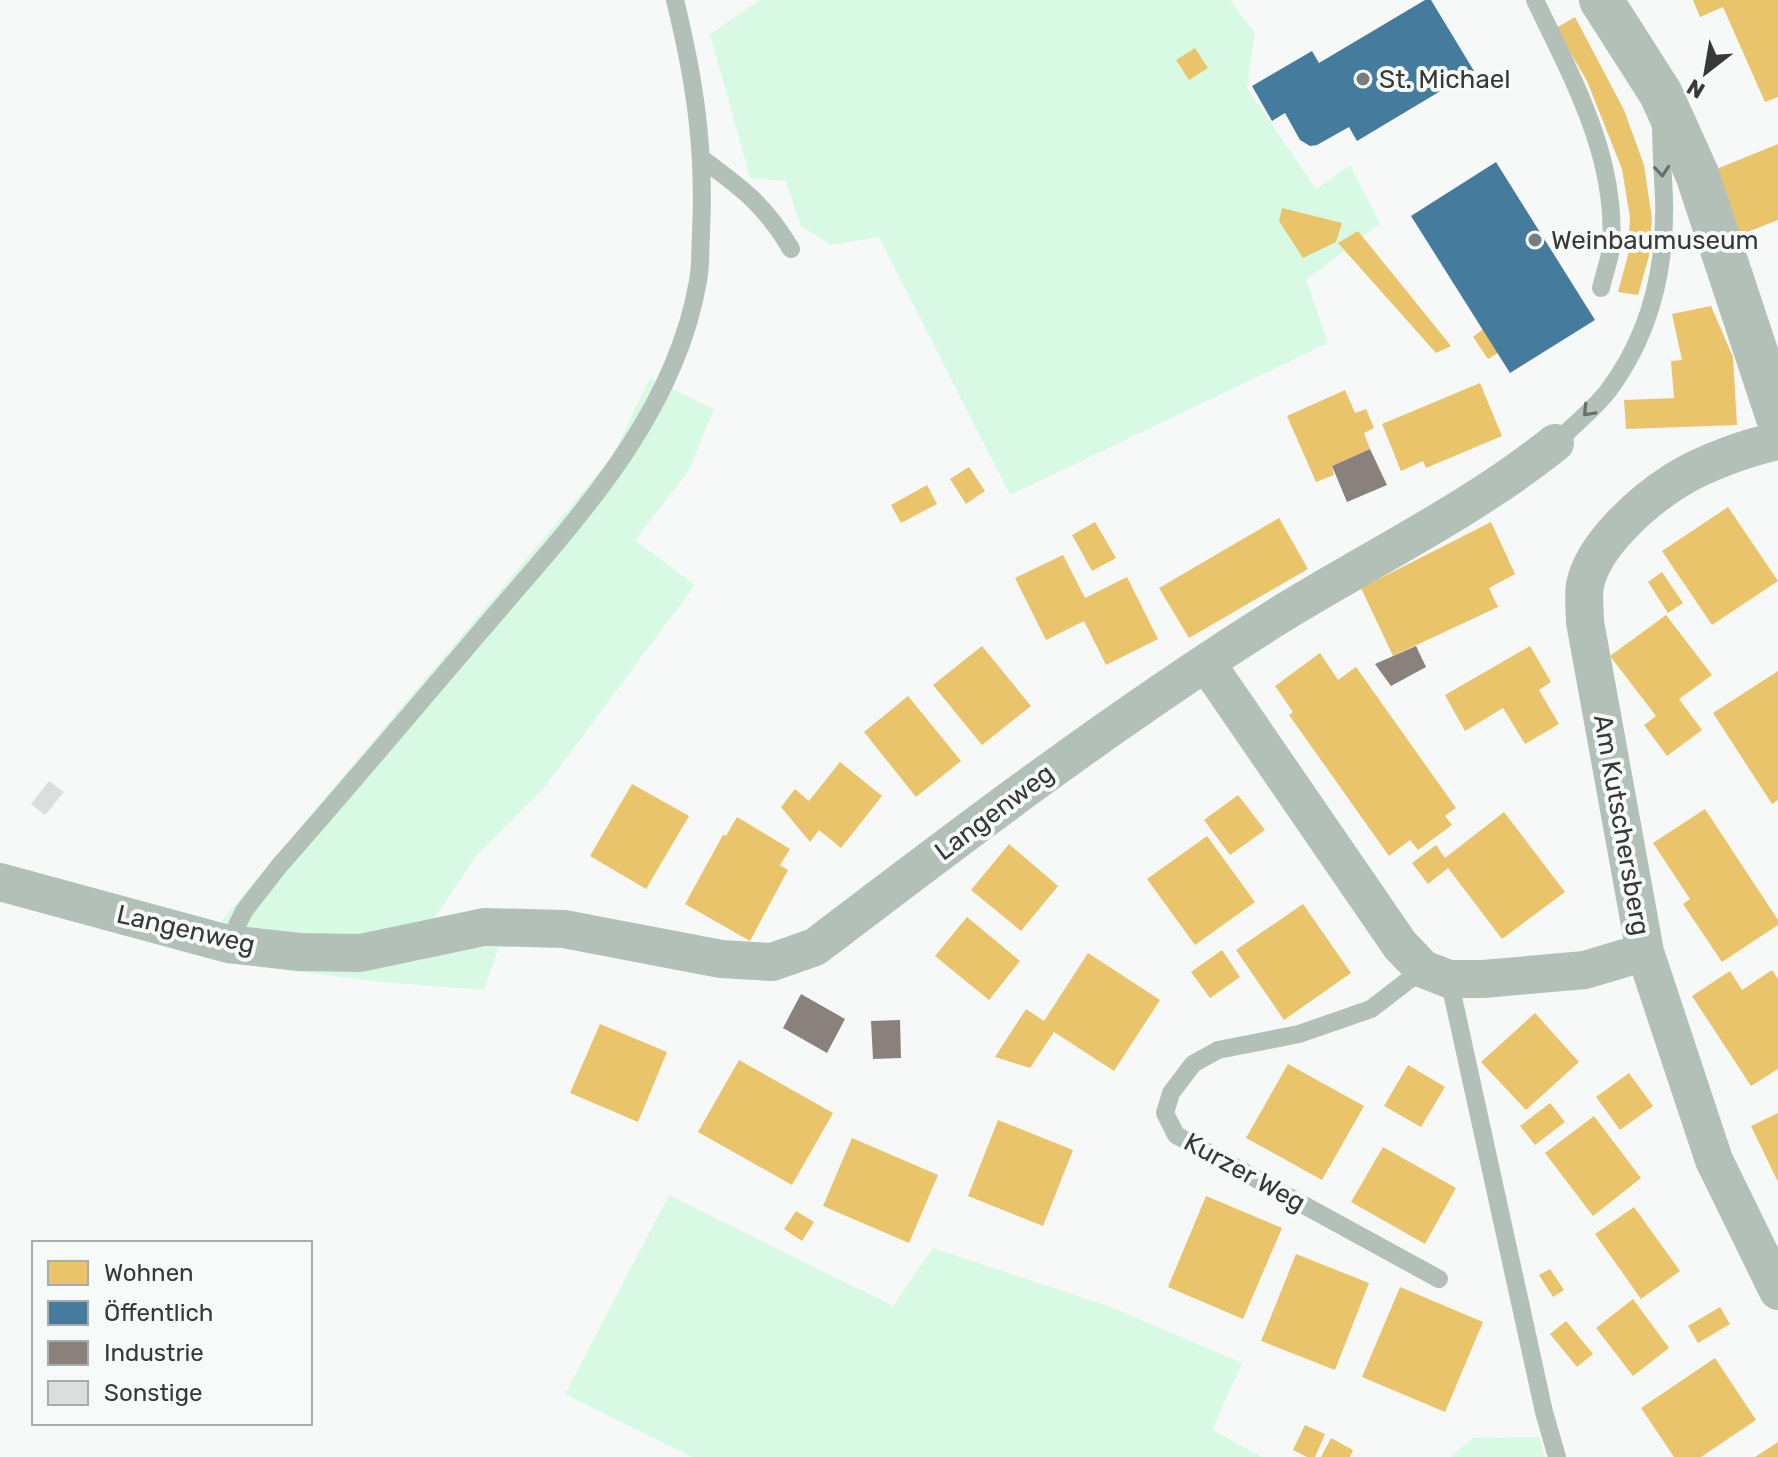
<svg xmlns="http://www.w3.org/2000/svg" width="1778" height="1457" viewBox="0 0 1778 1457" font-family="Rubik,sans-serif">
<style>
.green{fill:#d8fae5}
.homes{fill:#e9c46a}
.public{fill:#457b9d}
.industry{fill:#8a817c}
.building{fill:#dcdedd}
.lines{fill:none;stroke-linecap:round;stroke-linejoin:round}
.service{stroke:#b2c0b7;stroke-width:18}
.minor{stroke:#b2c0b7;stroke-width:38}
.tertiary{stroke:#b2c0b7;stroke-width:44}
.oneway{stroke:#686e6a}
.poi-dot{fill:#7a7c7b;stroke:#f6faf8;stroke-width:3}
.labels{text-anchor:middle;stroke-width:8;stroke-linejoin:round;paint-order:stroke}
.poi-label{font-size:26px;fill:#373837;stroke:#f6faf8;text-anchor:start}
.street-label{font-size:26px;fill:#373837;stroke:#f6faf8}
</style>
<rect width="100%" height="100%" fill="#f7f9f8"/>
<path class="green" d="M 760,0 L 1230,0 L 1255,33 L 1247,88 L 1316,189 L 1350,165 L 1380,224 L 1306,280 L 1328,343 L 1010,495 L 879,237 L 831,245 L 801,226 L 786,181 L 750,178 L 710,34 Z
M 650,378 L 714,409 L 688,472 L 635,540 L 695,585 L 547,784 L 476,856 L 413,950 L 499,947 L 484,990 L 383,982 L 258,967 L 218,925 L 612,457 Z
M 669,1195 L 893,1306 L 933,1248 L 1111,1307 L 1242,1363 L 1212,1430 L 1262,1457 L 692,1457 L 565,1394 Z
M 1539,1437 L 1545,1457 L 1451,1457 L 1472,1438 Z"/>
<path class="homes" d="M 1693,0 L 1778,0 L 1778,97 L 1765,102 L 1723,7 L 1700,17 Z
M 1575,17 L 1624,110 L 1644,165 L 1652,219 L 1649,256 L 1638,295 L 1618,292 L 1628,255 L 1630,218 L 1622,169 L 1587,81 L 1556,28 Z
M 1195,48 L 1208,68 L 1189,80 L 1176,60 Z
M 1778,144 L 1778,220 L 1740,235 L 1714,170 Z
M 1282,208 L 1342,223 L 1336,242 L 1303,258 L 1279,221 Z
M 1358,231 L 1451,346 L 1436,353 L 1338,243 Z
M 1711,306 L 1733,357 L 1737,425 L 1626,429 L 1624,400 L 1674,398 L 1671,361 L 1682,360 L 1672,314 Z
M 1483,329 L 1498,353 L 1488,359 L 1473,337 Z
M 1480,383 L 1502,436 L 1426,468 L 1423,461 L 1401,471 L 1382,424 Z
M 1345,390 L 1355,413 L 1366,409 L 1374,428 L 1364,433 L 1370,449 L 1332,466 L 1334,475 L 1316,482 L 1287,416 Z
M 969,467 L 985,491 L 966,504 L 950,479 Z
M 927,485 L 937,504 L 901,523 L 891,505 Z
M 1728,507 L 1778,581 L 1712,625 L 1662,551 Z
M 1279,518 L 1308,569 L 1189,638 L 1159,588 Z
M 1095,522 L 1116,558 L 1092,571 L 1072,535 Z
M 1491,522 L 1515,574 L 1489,588 L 1498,607 L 1393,656 L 1361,588 Z
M 1063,555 L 1085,598 L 1127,577 L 1158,639 L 1106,665 L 1084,621 L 1046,640 L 1015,578 Z
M 1662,572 L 1683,603 L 1668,613 L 1648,582 Z
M 1666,615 L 1712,675 L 1679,699 L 1702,730 L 1667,756 L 1644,725 L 1656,716 L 1610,656 Z
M 982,646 L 1031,706 L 982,745 L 933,685 Z
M 1530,646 L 1551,682 L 1539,690 L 1559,724 L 1525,744 L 1503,708 L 1465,731 L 1445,695 Z
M 1320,653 L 1338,680 L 1356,667 L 1456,808 L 1445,816 L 1452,825 L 1418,850 L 1410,840 L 1389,856 L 1289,715 L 1293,712 L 1275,686 Z
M 1778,671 L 1778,800 L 1772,804 L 1713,713 Z
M 908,696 L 961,761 L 916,797 L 864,732 Z
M 840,762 L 882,796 L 841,848 L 819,830 L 810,842 L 781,807 L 795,789 L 809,801 Z
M 632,784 L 689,816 L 646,889 L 590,856 Z
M 1238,795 L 1265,830 L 1230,855 L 1204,820 Z
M 1705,809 L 1778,920 L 1778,925 L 1722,962 L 1683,904 L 1690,899 L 1653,843 Z
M 1504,812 L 1565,892 L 1502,939 L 1448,868 L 1428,884 L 1412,863 L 1436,845 L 1445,858 Z
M 737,817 L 790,849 L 780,865 L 788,870 L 750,941 L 685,904 L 723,835 L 726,836 Z
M 1207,836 L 1255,902 L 1195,945 L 1147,879 Z
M 1009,844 L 1058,886 L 1021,931 L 971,890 Z
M 1303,904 L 1351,973 L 1284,1020 L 1236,950 Z
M 967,917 L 1020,961 L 989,1000 L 935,956 Z
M 1222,950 L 1240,977 L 1210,998 L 1191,972 Z
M 1088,953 L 1160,1000 L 1114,1071 L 1054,1032 L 1030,1068 L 995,1057 L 1026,1009 L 1044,1021 Z
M 1772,970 L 1778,979 L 1778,1069 L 1751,1086 L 1692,996 L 1730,971 L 1742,990 Z
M 1535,1013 L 1579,1062 L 1526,1110 L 1481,1062 Z
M 600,1024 L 667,1052 L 638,1122 L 570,1093 Z
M 739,1060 L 833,1113 L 792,1185 L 698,1132 Z
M 1288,1064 L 1364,1106 L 1322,1180 L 1246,1138 Z
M 1408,1065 L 1445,1087 L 1421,1127 L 1384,1106 Z
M 1629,1073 L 1653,1106 L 1620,1130 L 1596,1097 Z
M 1550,1103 L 1565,1122 L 1535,1145 L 1520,1126 Z
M 1778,1113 L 1778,1182 L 1751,1126 Z
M 1594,1116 L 1641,1178 L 1593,1216 L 1545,1153 Z
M 998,1120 L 1073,1150 L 1043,1226 L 968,1196 Z
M 852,1138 L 938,1175 L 909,1243 L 823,1206 Z
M 1383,1147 L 1456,1188 L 1425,1244 L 1351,1202 Z
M 1206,1196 L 1282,1228 L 1243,1319 L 1168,1287 Z
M 1634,1207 L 1680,1271 L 1641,1299 L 1595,1234 Z
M 796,1211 L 814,1222 L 802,1241 L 784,1229 Z
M 1296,1254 L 1369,1283 L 1335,1370 L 1261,1341 Z
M 1550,1269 L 1564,1290 L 1553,1297 L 1539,1275 Z
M 1400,1287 L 1483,1322 L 1445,1412 L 1362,1377 Z
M 1633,1299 L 1669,1348 L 1633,1376 L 1596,1328 Z
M 1720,1307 L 1730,1324 L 1698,1343 L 1688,1326 Z
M 1566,1321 L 1593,1354 L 1577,1367 L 1550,1334 Z
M 1715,1358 L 1756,1420 L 1701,1457 L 1674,1457 L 1641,1408 Z
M 1305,1425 L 1325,1434 L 1315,1457 L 1307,1457 L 1293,1450 Z
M 1331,1438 L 1353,1450 L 1350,1457 L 1321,1457 Z
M 1778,1442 L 1778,1457 L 1755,1457 Z"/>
<path class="public" d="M 1425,0 L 1431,0 L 1474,71 L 1357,141 L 1349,127 L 1317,145 L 1310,146 L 1300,140 L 1285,113 L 1272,121 L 1252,86 L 1312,51 L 1319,63 Z
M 1496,162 L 1595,320 L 1510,373 L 1411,216 Z"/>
<path class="industry" d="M 1370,449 L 1387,485 L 1347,502 L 1332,466 Z
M 1416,646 L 1426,667 L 1391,686 L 1375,664 Z
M 801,994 L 845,1019 L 827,1053 L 783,1028 Z
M 900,1020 L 901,1058 L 873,1059 L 871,1021 Z"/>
<path class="building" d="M 49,781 L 64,792 L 45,815 L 31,804 Z"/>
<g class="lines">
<path class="service" d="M 1535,0 C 1572,78 1617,156 1611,246 C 1610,260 1604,274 1601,288
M 701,158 C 743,189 764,204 791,249
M 1555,443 C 1573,426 1593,410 1608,391 C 1650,335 1666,268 1664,199 C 1663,174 1661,149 1661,124
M 228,944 L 244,911 L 280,865 C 348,788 414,709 481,631 C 569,527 674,421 698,281 C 701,266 700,249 701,233 C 705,149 695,81 675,0
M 1423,969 L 1371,1009 L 1299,1034 L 1218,1050 L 1193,1064 L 1171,1093 L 1165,1113 L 1176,1135 L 1439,1279
M 1449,979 L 1544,1412 L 1557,1457"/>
<path class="minor" d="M 1778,441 C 1748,447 1701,464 1675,481 C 1642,502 1593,545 1585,585 C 1583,597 1585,611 1585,622 L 1645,952 L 1714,1160 L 1778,1291
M 1207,664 L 1400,945 L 1423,969 L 1449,979 L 1483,979 L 1585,970 L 1645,952
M 0,882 L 228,944 L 300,952 L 360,953 L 484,927 L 564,929 L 721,959 L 772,962 L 815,947 C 966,832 1117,717 1278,616 C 1370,559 1470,511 1555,443"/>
<path class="tertiary" d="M 1601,0 L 1661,94 L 1697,174 L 1778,418"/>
</g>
<defs><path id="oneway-chevron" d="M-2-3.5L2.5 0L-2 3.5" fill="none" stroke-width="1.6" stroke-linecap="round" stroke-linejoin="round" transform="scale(2)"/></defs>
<g class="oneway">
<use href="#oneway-chevron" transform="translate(1662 171) rotate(85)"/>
<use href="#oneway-chevron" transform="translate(1588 411) rotate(134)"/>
</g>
<g class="poi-dot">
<circle cx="1363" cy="79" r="8"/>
<circle cx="1535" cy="240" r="8"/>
</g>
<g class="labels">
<g class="poi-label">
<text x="1379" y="88">St. Michael</text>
<text x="1551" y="249">Weinbaumuseum</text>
</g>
<g class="street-label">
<text transform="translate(994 812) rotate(-37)" y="9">Langenweg</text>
<text transform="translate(1622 825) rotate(80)" y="9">Am Kutschersberg</text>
<text transform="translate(186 929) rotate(13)" y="9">Langenweg</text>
<text transform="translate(1245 1172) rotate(29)" y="9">Kurzer Weg</text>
</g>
</g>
<rect x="32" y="1241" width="280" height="184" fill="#f6faf8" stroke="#aaacab" stroke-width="2"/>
<rect x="48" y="1261" width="40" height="24" fill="#e9c46a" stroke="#aaacab" stroke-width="2"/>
<text x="104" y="1281" font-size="24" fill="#373837">Wohnen</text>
<rect x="48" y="1301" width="40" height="24" fill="#457b9d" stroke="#aaacab" stroke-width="2"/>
<text x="104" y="1321" font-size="24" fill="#373837">Öffentlich</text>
<rect x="48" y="1341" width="40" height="24" fill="#8a817c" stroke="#aaacab" stroke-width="2"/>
<text x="104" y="1361" font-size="24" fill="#373837">Industrie</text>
<rect x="48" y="1381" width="40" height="24" fill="#dcdedd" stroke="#aaacab" stroke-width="2"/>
<text x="104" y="1401" font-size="24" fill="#373837">Sonstige</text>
<g transform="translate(1706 72) rotate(211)" stroke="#f6faf8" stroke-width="6" paint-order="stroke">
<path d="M0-6L14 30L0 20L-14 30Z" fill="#373837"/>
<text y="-12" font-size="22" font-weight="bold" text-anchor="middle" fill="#373837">N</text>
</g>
</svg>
